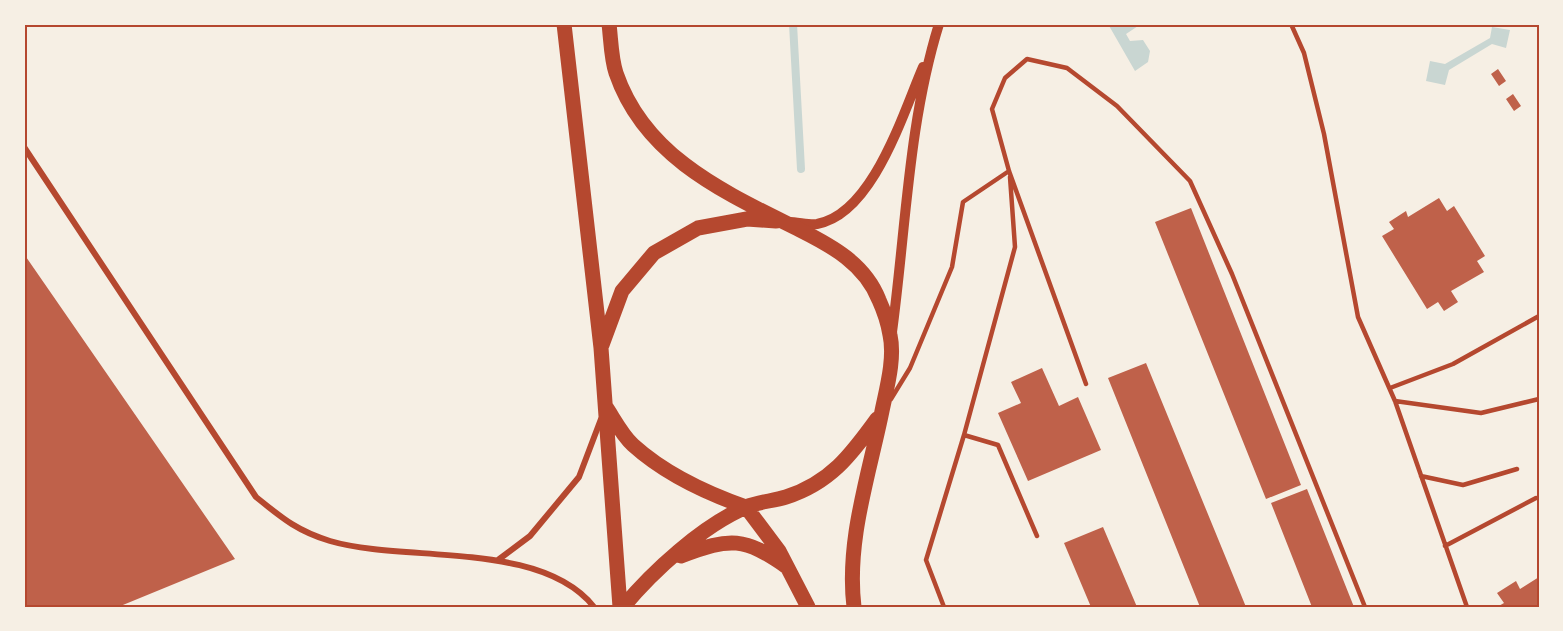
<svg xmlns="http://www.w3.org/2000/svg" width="1563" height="631" viewBox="0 0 1563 631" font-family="Raleway,sans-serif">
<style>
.water{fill:#c9d6d2}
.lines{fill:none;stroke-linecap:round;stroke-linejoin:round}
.stream{stroke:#c9d6d2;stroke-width:8}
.building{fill:#bf614a}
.service{stroke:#b5482f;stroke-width:4.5}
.minor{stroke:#b5482f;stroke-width:6}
.tertiary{stroke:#b5482f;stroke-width:10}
.primary{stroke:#b5482f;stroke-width:15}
.neatline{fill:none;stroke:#b5482f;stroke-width:2}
</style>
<rect width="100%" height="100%" fill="#f6efe4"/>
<path class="water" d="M 1108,24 L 1141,24 L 1126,34 L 1130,41 L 1143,40 L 1150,51 L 1148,62 L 1135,71 Z
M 1492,27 L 1510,30 L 1506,48 L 1492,44 L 1449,70 L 1445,85 L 1426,81 L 1430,61 L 1445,64 L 1490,38 Z"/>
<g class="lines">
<path class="stream" d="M 793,24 L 801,169"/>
</g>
<path class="building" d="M 1498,69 L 1506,81 L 1499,86 L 1491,74 Z
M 1513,94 L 1521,106 L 1514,111 L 1506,99 Z
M 1439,198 L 1447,211 L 1454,206 L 1485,256 L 1477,261 L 1484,272 L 1451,291 L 1458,302 L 1444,311 L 1438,302 L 1427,309 L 1382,236 L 1394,229 L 1389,222 L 1406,211 L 1408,217 Z
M 1191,208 L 1301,485 L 1266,499 L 1155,222 Z
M 24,254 L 235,559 L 118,607 L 24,607 Z
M 1146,363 L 1246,607 L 1200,607 L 1108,378 Z
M 1042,368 L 1059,406 L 1078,397 L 1101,450 L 1028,481 L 998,413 L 1021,403 L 1011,382 Z
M 1307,489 L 1354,607 L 1312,607 L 1271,503 Z
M 1103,527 L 1137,607 L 1091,607 L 1064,543 Z
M 1539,577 L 1539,607 L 1497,607 L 1504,603 L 1497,593 L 1516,581 L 1520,589 Z"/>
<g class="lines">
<path class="service" d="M 1291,24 L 1304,53 L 1324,134 L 1358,317 L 1395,401 L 1467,607
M 1086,384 L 1009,171 L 992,109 L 1005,78 L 1027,59 L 1067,68 L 1117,106 L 1190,181 L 1232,274 L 1365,607
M 1390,388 L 1453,364 L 1539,316
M 891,399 L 910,368 L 952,267 L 963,202 L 1009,171
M 1395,401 L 1481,413 L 1539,399
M 964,435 L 998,445 L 1037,536
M 1421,476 L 1463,485 L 1517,469
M 1445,546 L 1536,498
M 944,607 L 926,560 L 964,435 L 1015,247 L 1010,177"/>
<path class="minor" d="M 24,147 L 256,497 C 282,518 297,531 330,541 C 405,563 541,540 594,607
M 498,560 L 530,536 L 579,477 L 601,419"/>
<path class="tertiary" d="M 789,222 C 798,222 809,225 817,224 C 873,214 903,113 923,67
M 892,332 C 906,229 908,124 939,24"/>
<path class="primary" d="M 564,24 L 601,348 L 620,607
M 609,24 C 611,40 611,58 616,73 C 645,158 726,193 800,230 C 832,246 865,264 879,300 C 884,311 888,323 890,335 C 895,358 887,387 882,411 C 869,475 846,541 854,607
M 602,345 L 622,291 L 654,253 L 698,228 L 747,219 L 776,221
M 606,407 C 614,419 622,435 633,445 C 665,474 706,493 746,507
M 746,507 L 779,551 L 808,607
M 681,556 C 731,537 744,537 787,567
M 623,607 C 653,571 702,526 746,507 C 758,502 773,501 786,497 C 830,483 851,455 877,419"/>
</g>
<rect width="1563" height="631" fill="none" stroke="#f6efe4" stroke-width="51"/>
<rect x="26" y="26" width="1512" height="580" class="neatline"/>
</svg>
